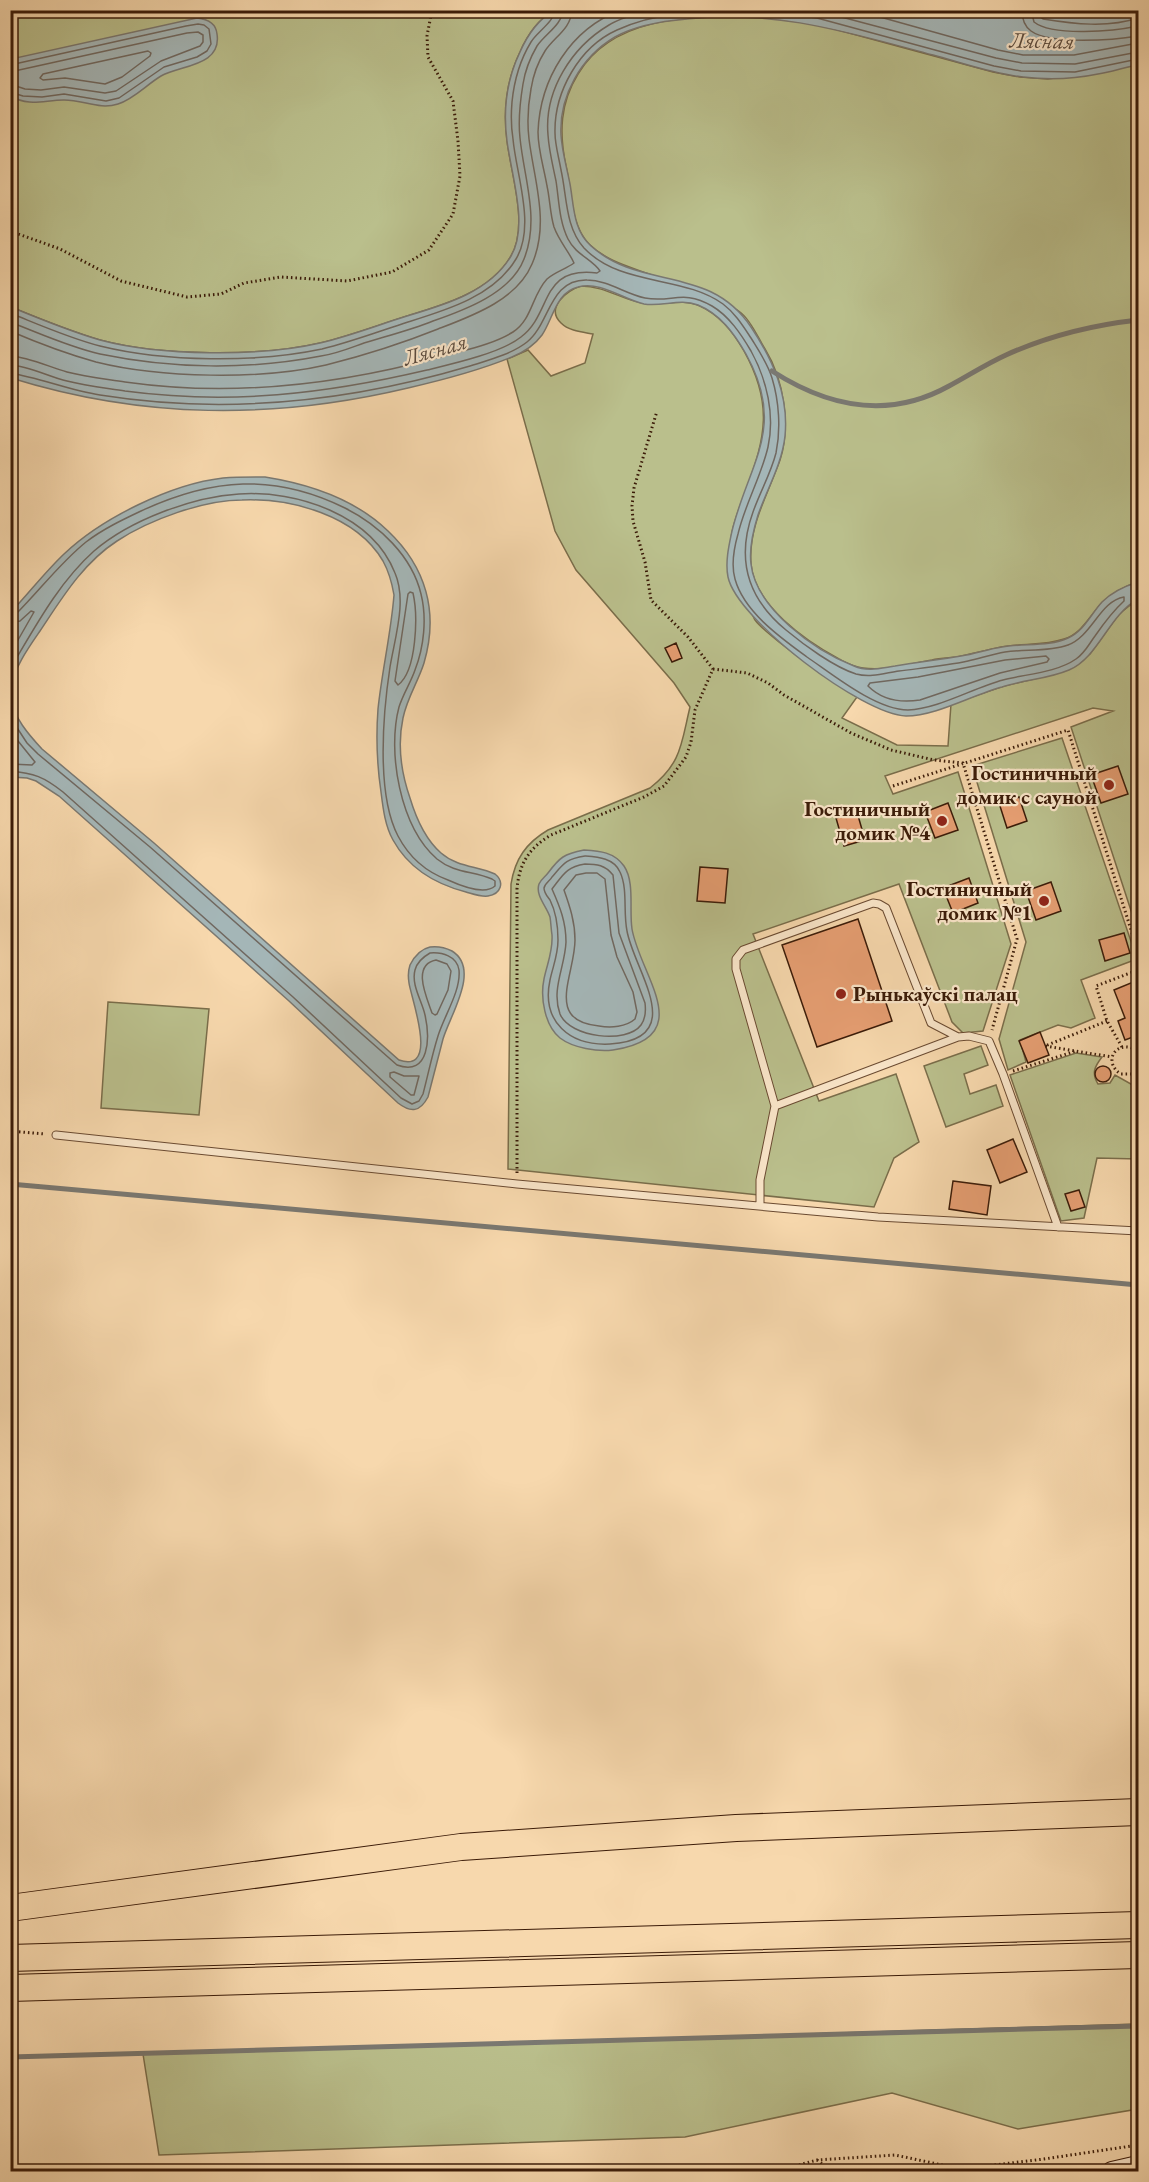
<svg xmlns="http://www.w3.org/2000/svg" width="1149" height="2182" viewBox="0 0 1149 2182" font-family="'EB Garamond',serif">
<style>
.green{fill:#babf8c;stroke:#7a6d4a;stroke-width:1.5}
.water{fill:#a4b6b7;stroke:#7a7871;stroke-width:1.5}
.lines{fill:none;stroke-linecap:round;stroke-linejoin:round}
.shore{stroke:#706860;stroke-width:1.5}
.stream{stroke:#7a7871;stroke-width:5}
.building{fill:#e69e72;stroke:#3b1b08;stroke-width:1.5}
.lane-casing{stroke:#6a4a31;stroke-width:9}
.secondary-casing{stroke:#3b1b08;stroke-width:22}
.highway-casing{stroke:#3b1b08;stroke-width:28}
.path{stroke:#3b1b08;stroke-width:3;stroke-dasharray:1.5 3;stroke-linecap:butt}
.lane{stroke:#fae6ca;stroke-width:7}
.secondary{stroke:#fae6ca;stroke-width:20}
.highway{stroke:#f7d8ad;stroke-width:26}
.poi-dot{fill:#8f2418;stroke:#fae6ca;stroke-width:2}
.labels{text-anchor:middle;stroke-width:4.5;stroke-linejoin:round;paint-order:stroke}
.poi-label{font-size:21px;font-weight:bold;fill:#3b1b08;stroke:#fae6ca;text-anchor:end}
.water-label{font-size:22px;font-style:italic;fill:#5a4a3d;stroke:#fae6ca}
</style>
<rect width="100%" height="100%" fill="#f7d8ad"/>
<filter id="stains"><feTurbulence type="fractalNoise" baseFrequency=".00333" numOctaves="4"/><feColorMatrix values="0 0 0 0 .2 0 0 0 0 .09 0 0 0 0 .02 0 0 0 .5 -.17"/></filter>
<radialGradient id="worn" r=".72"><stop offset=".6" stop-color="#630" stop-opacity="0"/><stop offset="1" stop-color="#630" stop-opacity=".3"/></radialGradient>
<path class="green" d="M 1138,10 L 1138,13 C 1101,19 1067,18 1029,11 Z
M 10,11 L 553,11 C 538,20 527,36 520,52 C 507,79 503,111 507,141 C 511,174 529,226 511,256 C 490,292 444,305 407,316 C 378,325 350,336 320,343 C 260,357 160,356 100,340 C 69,331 40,319 11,307 Z
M 758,16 L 816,24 L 993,72 L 1020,77 L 1048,79 L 1138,65 L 1138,582 C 1125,586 1111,594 1101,604 C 1089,617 1081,634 1064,639 C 1044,646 1021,643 1001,647 C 986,650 972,654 957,657 C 949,658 940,658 932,660 C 909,664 886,671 863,668 C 854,667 847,663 839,659 C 806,641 755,606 751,564 C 748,527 768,494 780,460 C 791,426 784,380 765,349 C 758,338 751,320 740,312 C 733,306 719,303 711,300 C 691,292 671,283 652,275 C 630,267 606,261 589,244 C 570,225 572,191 566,166 C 559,133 560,103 578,74 C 615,13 695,17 758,16 Z
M 581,286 C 604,286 621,299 642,303 C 662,307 681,297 700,306 C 720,315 734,333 744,351 C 773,403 766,437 746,490 C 740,506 733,522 731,538 C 730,544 751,615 755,620 C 761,628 771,635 779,642 C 804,662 830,680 857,697 L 842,718 L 897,745 L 948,746 L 951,704 L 1004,686 L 1055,674 L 1090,654 L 1119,614 L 1138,599 L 1138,932 L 1071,727 L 1113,711 L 1093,708 L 885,776 L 893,794 L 958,772 L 1011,944 L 983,1031 L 963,1033 L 952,1022 L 899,884 L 753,934 L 819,1101 L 896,1074 L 919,1142 L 894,1158 L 874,1207 L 508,1169 L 511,884 C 515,859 526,843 548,830 L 650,788 C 682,763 681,744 690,707 L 674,683 L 576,570 L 555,531 L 507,359 L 528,350 L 551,376 L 585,363 L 593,334 C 582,332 569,331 561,323 C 545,308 567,290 581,286 Z
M 1062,738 L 1137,959 L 1081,980 L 1095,1018 L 1071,1028 L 1058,1025 L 1020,1040 L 1026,1062 L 1008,1070 L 999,1039 L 1026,942 L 972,766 Z
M 108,1002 L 209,1009 L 199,1115 L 101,1108 Z
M 981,1046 L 988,1065 L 964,1074 L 970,1094 L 996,1085 L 1003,1106 L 946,1127 L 924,1066 Z
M 1076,1053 L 1102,1057 C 1095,1066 1091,1073 1098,1084 L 1110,1083 L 1115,1075 L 1138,1088 L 1138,1159 L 1097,1158 L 1084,1218 L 1061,1221 L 1010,1075 Z
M 1138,2024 L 1138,2109 L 1018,2129 L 892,2093 L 685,2137 L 159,2155 L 143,2054 Z"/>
<path class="water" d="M 1029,10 C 1067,18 1101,19 1138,13 L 1138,65 C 1125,67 1112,72 1098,74 C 1074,79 1047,80 1023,77 C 993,74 963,63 933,55 C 850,33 775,9 687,19 C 663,21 636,25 615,37 C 581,57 559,96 561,135 C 562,152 567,168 570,184 C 574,206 573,230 591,246 C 641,291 709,264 751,327 C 773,360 789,396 785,436 C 782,464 767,489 758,515 C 753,531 749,548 751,564 C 756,609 815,651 854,666 C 868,672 881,668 895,666 C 917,662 939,660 961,656 C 975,654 988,649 1002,647 C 1023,643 1049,647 1068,638 C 1084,631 1091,614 1102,602 C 1112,592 1125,586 1138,582 L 1138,599 C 1108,616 1099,657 1069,670 C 1048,679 1023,680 1002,687 C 972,695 936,716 906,716 C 863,715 737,620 728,577 C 725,562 729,545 732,531 C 749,462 787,428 746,354 C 734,333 720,314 698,305 C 680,298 662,307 644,304 C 622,299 601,281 578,287 C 556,292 553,319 542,335 C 534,346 524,352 512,357 C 478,371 443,380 408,388 C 273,420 143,419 11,378 L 11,307 C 40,319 69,331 100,340 C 160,356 260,357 320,343 C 350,336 378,325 407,316 C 444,305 490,292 511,256 C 529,226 511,174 507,141 C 503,111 507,79 520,52 C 527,36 538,20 553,11 Z
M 197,18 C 207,19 216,23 217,34 C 222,66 181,65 161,76 C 146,85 134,99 118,104 C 99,110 84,100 64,100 C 44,100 29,107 11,96 L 11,59 Z
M 265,477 C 309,484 355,499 388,531 C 426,567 439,612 424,663 C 418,682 407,698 403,718 C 397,746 401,772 410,798 C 416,818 425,839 441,853 C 457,867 477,866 495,874 C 505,882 501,894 488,896 C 481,897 473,894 466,892 C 435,884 409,869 393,840 C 385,826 383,808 381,792 C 377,765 376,736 378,709 C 382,671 391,633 394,595 C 392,583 389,572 383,561 C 356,515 291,498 242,500 C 203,500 149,520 117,541 C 83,563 62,598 40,631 C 29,647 14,668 11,687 L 11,612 C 29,593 45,572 64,554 C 102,518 171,484 223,478 C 237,477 251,477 265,477 Z
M 11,697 C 13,717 29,735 42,749 L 154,843 L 399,1060 C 440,1074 411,998 409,983 C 408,977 408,971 410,965 C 414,957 421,949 430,947 C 438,946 446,948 452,951 C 481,969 450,1015 443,1039 C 438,1058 433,1078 428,1097 C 420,1112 411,1113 398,1103 L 289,1001 L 59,796 L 36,781 L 27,778 L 11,777 Z
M 584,850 C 600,851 614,852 624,866 C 635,882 629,910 632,929 C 640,976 699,1037 613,1050 C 598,1052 573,1048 560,1038 C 545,1026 540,998 544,979 C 547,964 553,952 552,935 C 551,929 551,923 550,917 C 547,907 535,895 539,884 C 541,879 545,877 548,873 C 560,857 564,854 584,850 Z"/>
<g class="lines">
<path class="shore" d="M 761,10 L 817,18 L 994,66 L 1021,71 L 1075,72 L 1138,59
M 815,10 L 996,58 L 1022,63 L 1075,64 L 1138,52
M 855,10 L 998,50 L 1023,55 L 1074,55 L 1138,43
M 1022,10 C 1022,19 1024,26 1031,31 C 1050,45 1115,40 1138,36
M 1031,10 L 1034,22 C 1053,37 1115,31 1138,26
M 1038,10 L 1039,16 L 1043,19 C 1074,24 1108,28 1138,18
M 148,51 L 151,53 L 150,56 L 122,77 L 105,84 L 65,78 L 43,80 L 40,78 L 43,74 Z
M 10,65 L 186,26 L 198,24 L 204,25 L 209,29 L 211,44 L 207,51 L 197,57 L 164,67 L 119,98 L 106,101 L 64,94 L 42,97 L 23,96 L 10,92
M 10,72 L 187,33 L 198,32 L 203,35 L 203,42 L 200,46 L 161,61 L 116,91 L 105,93 L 64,87 L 41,90 L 25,89 L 10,84
M 10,313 C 40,325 69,338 100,346 C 165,362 256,363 322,349 C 351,342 380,331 408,322 C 447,310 494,296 516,259 C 536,226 516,174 513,139 C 511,127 511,114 512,102 C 514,82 520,60 531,42 C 537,32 554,22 555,10
M 10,322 C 39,333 69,347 100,354 C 172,369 249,370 321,356 C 336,354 350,348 364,343 C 387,336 411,330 433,321 C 465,310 511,293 524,259 C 540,219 524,179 520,138 C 518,120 520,102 523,84 C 525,71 530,58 537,46 C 545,34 562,25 563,10
M 10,331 C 38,343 67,354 96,362 C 160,378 261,380 326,365 C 362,356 403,343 438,329 C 472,316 517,300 532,264 C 550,223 534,180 529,139 C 527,122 528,105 531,89 C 533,76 538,62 545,51 C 554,37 571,29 572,10
M 10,356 C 29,357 49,367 67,372 C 86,377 106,379 125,382 C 231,397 338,385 440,357 C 464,350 492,345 513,332 C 532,320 532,295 547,279 C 555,272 566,269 574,263 C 568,250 559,241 554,227 C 550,214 550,199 547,186 C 544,168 538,150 538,132 C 540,79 570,29 621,10
M 10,365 C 29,366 49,377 67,381 C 86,386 106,388 125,391 C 230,405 325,394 427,370 C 452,364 501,353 521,337 C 553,313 539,266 597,273 L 600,271 C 592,259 576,255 568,239 C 559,221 559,200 556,181 C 553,166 549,151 548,135 C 544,90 572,47 609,25 C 622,17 639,13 653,10
M 10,373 C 40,378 69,390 100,395 C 225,415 349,402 470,366 C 489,360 512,354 527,342 C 550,324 549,279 587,280 C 608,280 625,294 645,298 C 672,303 683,289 712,306 C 729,316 741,334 751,351 C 767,380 775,415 768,447 C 761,477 745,504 738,534 C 734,548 731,565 735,579 C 744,612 781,638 807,657 C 832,674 876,710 908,710 C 938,709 973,688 1003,680 C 1025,674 1056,673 1076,659 C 1085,653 1089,644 1095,636 C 1104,623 1113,611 1124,601 L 1124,597 C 1100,601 1092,636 1068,645 C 1049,652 1025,649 1005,652 C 993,654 981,658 968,661 C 945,666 922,668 899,671 C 885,673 871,678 856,674 C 834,667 804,645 786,630 C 747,598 736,559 753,512 C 760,492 771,473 776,453 C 781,429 779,401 772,378 C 768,364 759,351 751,338 C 743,326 735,313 723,304 C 683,275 621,287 584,248 C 565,227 567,196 561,170 C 559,158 555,145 555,133 C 554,92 579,47 617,30 C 655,12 699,11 741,10
M 410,592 L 413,593 C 418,615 417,671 398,685 L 395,681 L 408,594 Z
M 10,615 L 17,613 C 40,590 60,563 86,542 C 103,529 122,520 141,511 C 212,478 274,473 345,508 C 379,525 412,556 421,594 C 427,618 424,647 415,670 C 411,682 403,694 399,707 C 387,752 400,827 437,859 C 454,873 473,871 492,879 L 495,881 L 495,886 C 484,896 459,885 448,880 C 426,872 409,857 398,836 C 376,794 383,713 390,667 C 395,637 407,601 395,573 C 372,515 297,490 239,494 C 192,497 130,520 94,551 C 58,583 34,629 10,669
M 10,623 L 20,621 L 31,611 L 34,612 L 10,654
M 1046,656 L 1049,659 L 1047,662 L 1000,673 L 920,700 C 901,703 882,700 868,686 L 870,683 L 918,677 L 1005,660 Z
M 10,717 L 27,743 L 38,754 L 150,847 L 397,1065 C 430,1077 430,1037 425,1015 C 422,1001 411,985 415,970 C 417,962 423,957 430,953 C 442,952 457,956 459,970 C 461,991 444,1016 438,1036 C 432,1055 428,1075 423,1094 L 419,1101 L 412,1104 L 401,1098 L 293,997 L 63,792 C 44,777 34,773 10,771
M 10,731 L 35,762 L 32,765 L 10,764
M 585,856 C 598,857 614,858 620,872 C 628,889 623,912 627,931 C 634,971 690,1039 610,1044 C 570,1046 541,1022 550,980 C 553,966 558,955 558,940 C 558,927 556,912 550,900 C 547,896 544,893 544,888 C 545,883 550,881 552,877 C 564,863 566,859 585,856 Z
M 585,864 C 597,864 605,865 613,875 L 619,933 L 645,1003 C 646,1011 646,1018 641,1025 C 627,1044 570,1038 560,1014 C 551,989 565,967 566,942 C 566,922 560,907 552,889 C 563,875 566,867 585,864 Z
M 586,873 L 597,873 L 605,879 L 611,935 L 617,957 L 633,992 L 637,1012 L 635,1019 C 626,1027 611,1028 599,1026 C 544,1021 575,975 575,940 C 575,922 570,907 564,890 L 576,875 Z
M 436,960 L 447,964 L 451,971 L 448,990 L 437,1014 L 435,1015 L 432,1013 C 427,998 411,965 436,960 Z
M 394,1072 L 404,1076 L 419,1076 L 414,1095 L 411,1095 L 390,1077 L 390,1073 Z"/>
<path class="stream" d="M 772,371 C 828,407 888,420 949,386 C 968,376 986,364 1006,355 C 1048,336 1093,325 1138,320
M 10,1184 L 1138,1285
M 10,2057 L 1138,2026"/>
</g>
<path class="building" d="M 676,643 L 682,658 L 672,662 L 665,648 Z
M 1118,766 L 1128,794 L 1101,803 L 1091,775 Z
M 1019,797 L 1027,821 L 1007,828 L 999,803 Z
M 948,803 L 958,830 L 935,838 L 925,812 Z
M 857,812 L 865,840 L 844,846 L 836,818 Z
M 700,867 L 728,869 L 725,903 L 697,901 Z
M 969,878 L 978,903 L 953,913 L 943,888 Z
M 1051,882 L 1061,911 L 1036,920 L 1026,891 Z
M 858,919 L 892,1021 L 817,1047 L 782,945 Z
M 1124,933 L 1130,953 L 1105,961 L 1099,940 Z
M 1138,980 L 1138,1038 L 1138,1035 L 1125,1040 L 1118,1021 L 1125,1018 L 1114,990 Z
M 1040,1032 L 1049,1055 L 1028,1063 L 1019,1041 Z
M1095 1074a8 8 0 1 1 16 0a8 8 0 1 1-16 0Z
M 1013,1139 L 1027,1172 L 1000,1183 L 987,1150 Z
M 953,1181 L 991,1186 L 987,1215 L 949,1209 Z
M 1079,1190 L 1085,1207 L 1071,1211 L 1065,1194 Z"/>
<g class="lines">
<g class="lane-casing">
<path id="lane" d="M 775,1106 L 958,1037
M 56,1135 L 517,1184 L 878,1217 L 1138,1231
M 760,1205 L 760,1180 L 775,1106 L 736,969 L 736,959 L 743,950 L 873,903 L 879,904 L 886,908 L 931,1023 L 958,1037 L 969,1036 L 989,1041 L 1003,1074 L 1058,1227"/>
</g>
<g class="secondary-casing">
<path id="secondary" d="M 1112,2172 L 1138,2166"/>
</g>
<g class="highway-casing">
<path id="highway" d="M 10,1908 L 461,1847 L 736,1828 L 1138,1812
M 10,1958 L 1138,1925
M 10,1988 L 1138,1955"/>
</g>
<path class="path" d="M 10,231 L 60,249 L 121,281 L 187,297 L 221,294 L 244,283 L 281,277 L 347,281 L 392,272 L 429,250 L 453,214 L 460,176 L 458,141 L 453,101 L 428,57 L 427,36 L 432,10
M 713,669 L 747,673 L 768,683 L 784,695 L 851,733 L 891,750 L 934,760 L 963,763 L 1017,939 L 992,1030
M 893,786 L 1068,730 L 1138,952
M 1107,1021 L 1045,1046 L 1112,1057
M 1122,1047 L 1107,1021 L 1096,986 L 1138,970
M 1138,1055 L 1132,1048 C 1113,1042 1104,1064 1121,1074 L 1131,1074 L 1138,1067
M 1013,1071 L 1076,1051
M 1133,1073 L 1138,1078
M 10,1131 L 45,1134
M 517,1173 L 517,889 C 519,864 529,848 551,835 L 644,797 L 664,786 L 686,757 L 691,742 L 695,710 L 713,669 L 688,637 L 651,600 L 645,562 L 633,521 L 632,506 L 634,488 L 657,411
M 817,2160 L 830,2170 L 896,2166 L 929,2172
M 773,2172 L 817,2160 L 895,2155 L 961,2169 L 1044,2159 L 1138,2145
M 1015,2172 L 1045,2168 L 1045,2172"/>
<use href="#lane" class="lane"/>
<use href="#secondary" class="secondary"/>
<use href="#highway" class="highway"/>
</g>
<g class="poi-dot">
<circle cx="1109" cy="785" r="6"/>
<circle cx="942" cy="821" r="6"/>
<circle cx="1044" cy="901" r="6"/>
<circle cx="841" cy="994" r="6"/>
</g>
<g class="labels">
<g class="poi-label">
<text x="1097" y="780">Гостиничный<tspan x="1097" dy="24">домик с сауной</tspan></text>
<text x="930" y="816">Гостиничный<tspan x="930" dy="24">домик №4</tspan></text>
<text x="1032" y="896">Гостиничный<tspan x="1032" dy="24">домик №1</tspan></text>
<text x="853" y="1001" text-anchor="start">Рынькаўскi палац</text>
</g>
<g class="water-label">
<text transform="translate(1042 40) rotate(1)" y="8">Лясная</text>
<text transform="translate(435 349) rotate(-16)" y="8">Лясная</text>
</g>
</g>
<rect width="1149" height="2182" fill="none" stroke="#f7d8ad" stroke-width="36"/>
<rect x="12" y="12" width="1125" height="2158" fill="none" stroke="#3b1b08" stroke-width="3"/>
<rect x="18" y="18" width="1113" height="2146" fill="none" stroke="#3b1b08" stroke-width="1.5"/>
<rect width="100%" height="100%" filter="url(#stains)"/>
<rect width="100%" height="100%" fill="url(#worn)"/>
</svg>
